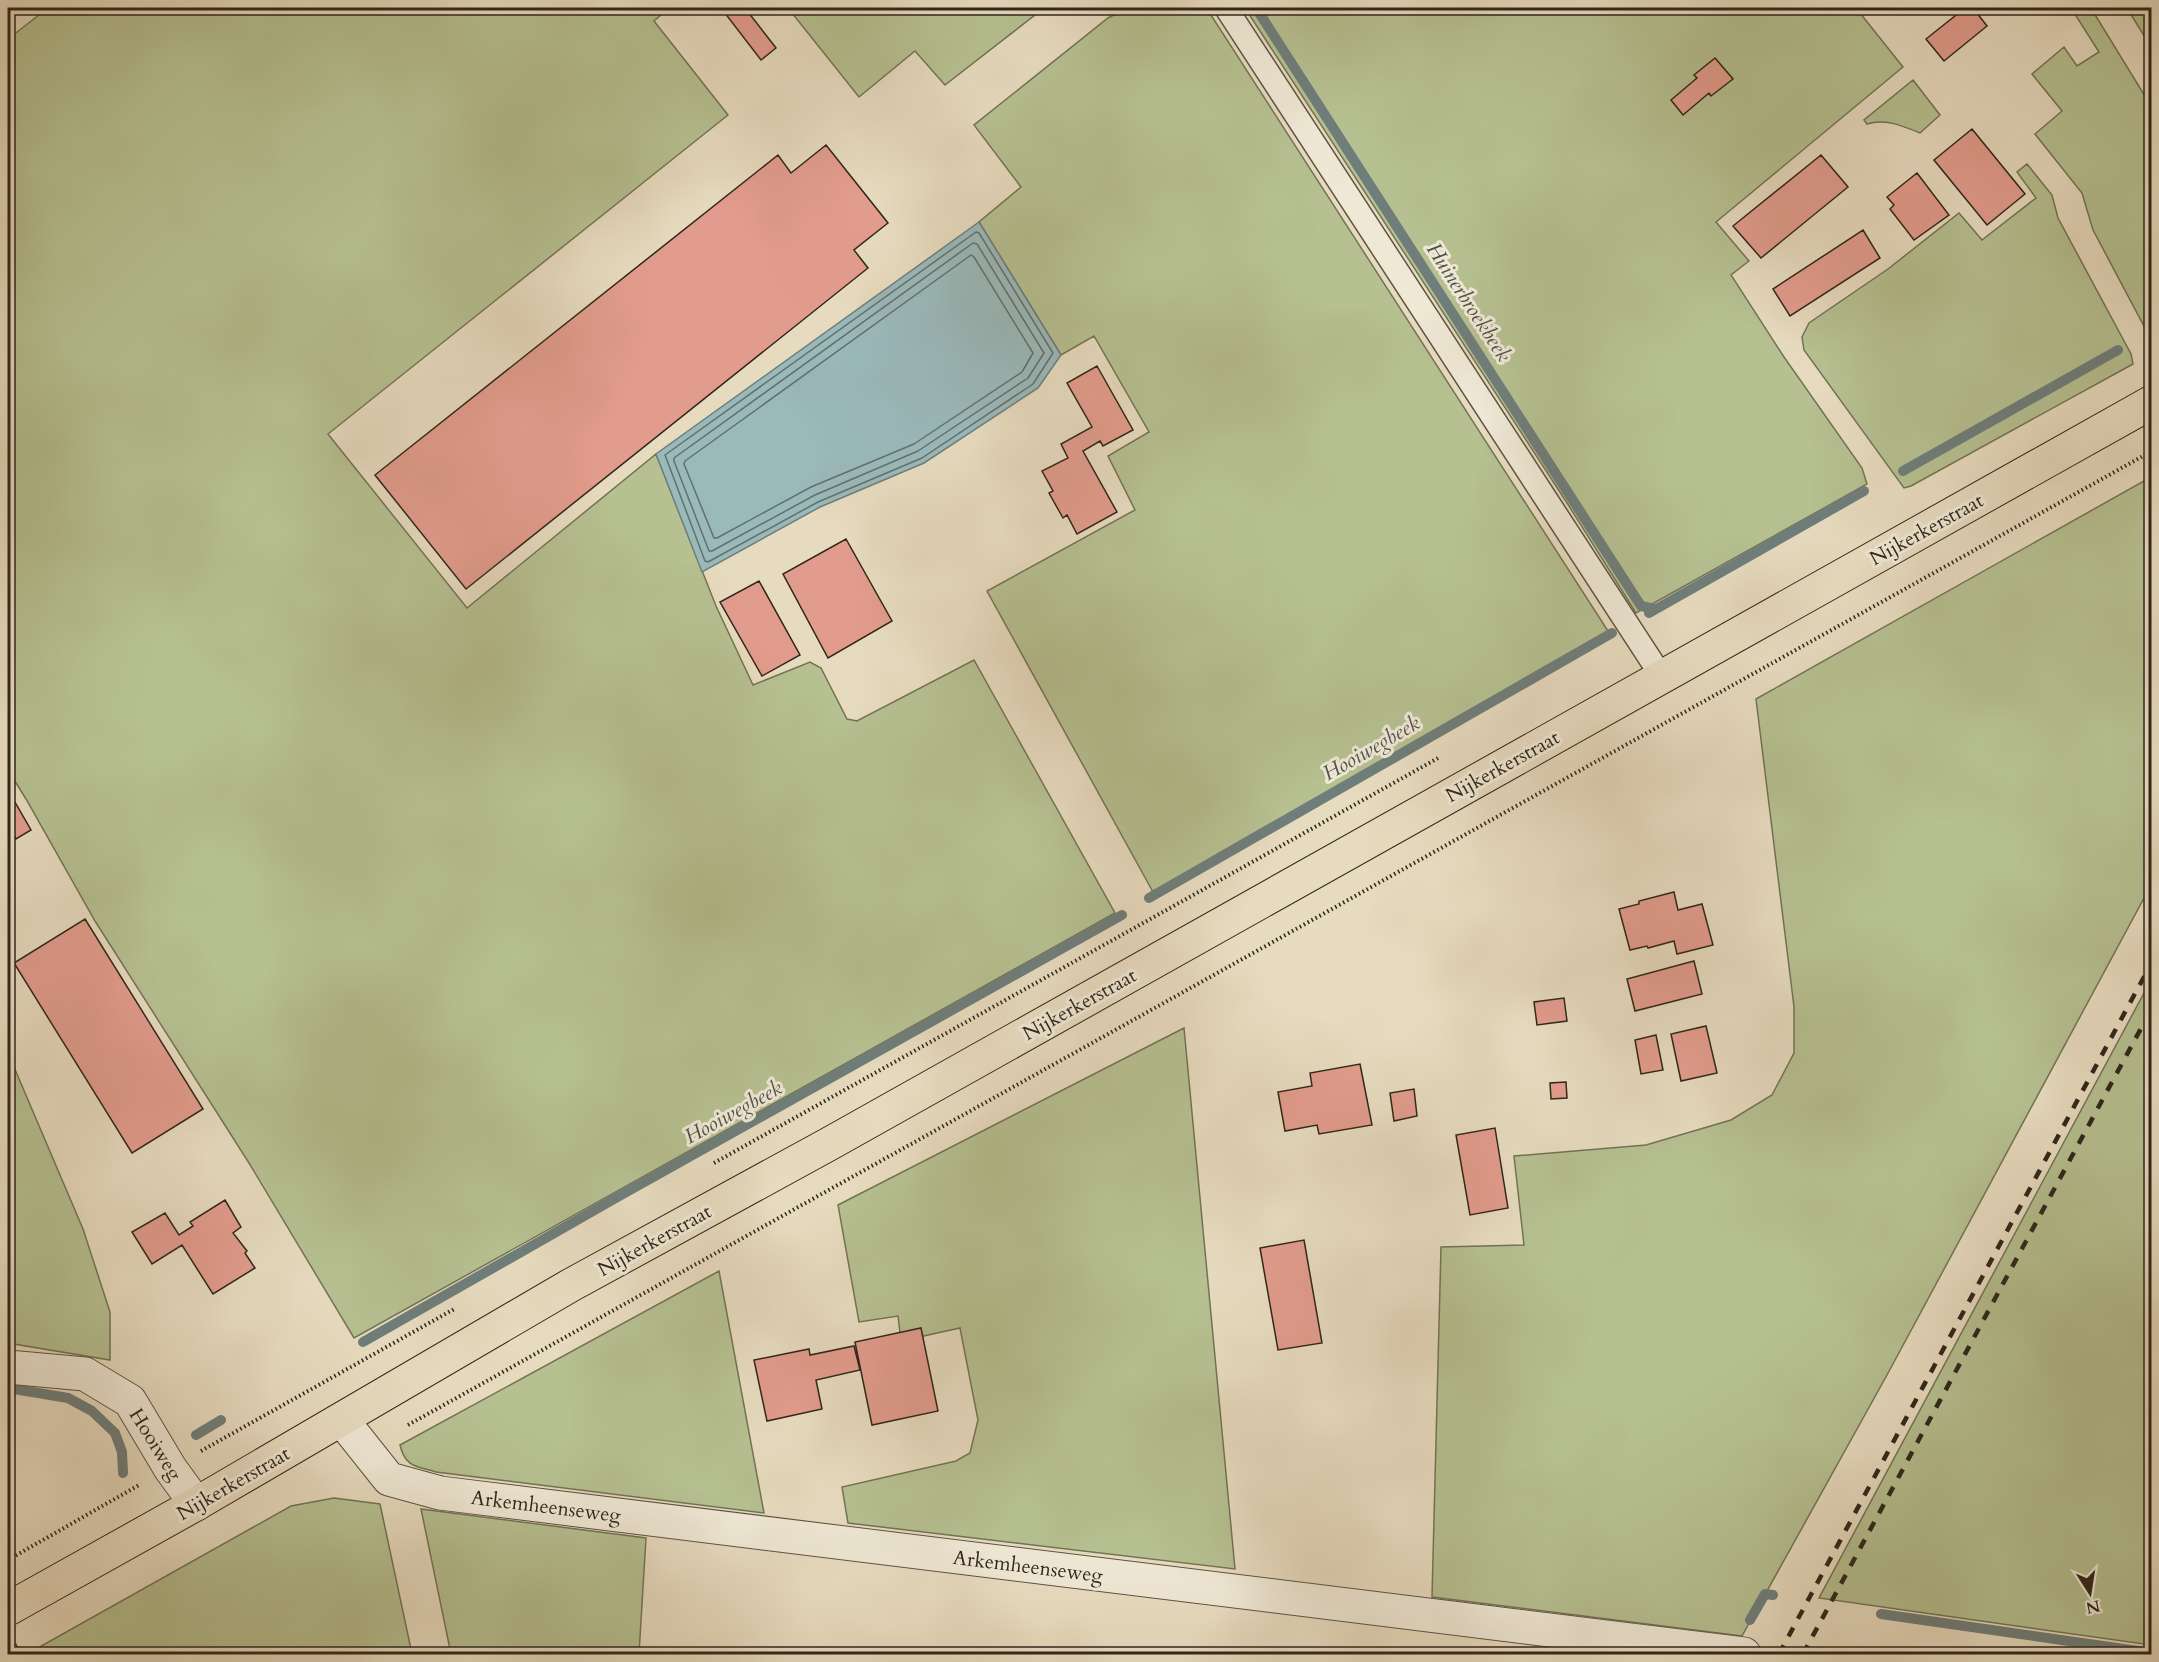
<svg xmlns="http://www.w3.org/2000/svg" width="2159" height="1662" viewBox="0 0 2159 1662" font-family="Cardo,serif">
<style>
.green{fill:#b6c091;stroke:#727356;stroke-width:1.5}
.water{fill:#9ab9bb;stroke:#6f7e7b;stroke-width:1.5}
.lines{fill:none;stroke-linecap:round;stroke-linejoin:round}
.shore{stroke:#64706b;stroke-width:1.5}
.stream{stroke:#6f7e7b;stroke-width:10}
.building{fill:#e29c8d;stroke:#2f261b;stroke-width:1.5}
.lane-casing{stroke:#5d5344;stroke-width:25}
.street-casing{stroke:#5d5344;stroke-width:35}
.primary-casing{stroke:#2f261b;stroke-width:35}
.path{stroke:#2f261b;stroke-width:4;stroke-dasharray:1.5 3;stroke-linecap:butt}
.lane{stroke:#efe8d5;stroke-width:22}
.street{stroke:#efe8d5;stroke-width:33}
.primary{stroke:#e7dbbf;stroke-width:33}
.rail{stroke:#2f261b;stroke-width:4.5;stroke-dasharray:10 10;stroke-linecap:butt}
.labels{text-anchor:middle;stroke-width:6;stroke-linejoin:round;paint-order:stroke}
.street-label{font-size:20px;fill:#2f261b;stroke:#efe8d5}
.water-label{font-size:21px;font-style:italic;fill:#4f524b;stroke:#efe8d5}
</style>
<rect width="100%" height="100%" fill="#e7dbbf"/>
<filter id="stains"><feTurbulence type="fractalNoise" baseFrequency=".00333" numOctaves="4"/><feColorMatrix values="0 0 0 0 .2 0 0 0 0 .09 0 0 0 0 .02 0 0 0 .5 -.17"/></filter>
<radialGradient id="worn" r=".72"><stop offset=".6" stop-color="#630" stop-opacity="0"/><stop offset="1" stop-color="#630" stop-opacity=".3"/></radialGradient>
<path class="green" d="M 48,8 L 669,8 L 654,21 L 728,115 L 328,434 L 467,608 L 656,454 L 716,606 L 753,685 L 810,662 L 821,668 L 847,719 L 857,721 L 974,660 L 1115,913 L 354,1338 L 249,1163 L 95,921 L 26,799 L 8,770 L 8,39 Z
M 788,8 L 1044,8 L 945,85 L 915,51 L 859,97 Z
M 1127,8 L 1196,8 L 1211,15 L 1608,631 L 1153,892 L 987,591 L 1135,510 L 1108,456 L 1149,432 L 1094,336 L 1061,355 L 979,222 L 1021,187 L 974,125 L 1108,18 Z
M 1245,8 L 1856,8 L 1903,67 L 1716,222 L 1749,261 L 1731,275 L 1784,357 L 1862,468 L 1867,484 L 1636,613 L 1569,506 Z
M 2071,8 L 2091,8 L 2151,106 L 2151,336 L 2145,328 L 2093,230 L 2082,193 L 2035,134 L 2062,111 L 2032,74 L 2064,47 L 2077,66 L 2099,52 Z
M 2127,8 L 2151,8 L 2151,47 Z
M 1913,80 L 1940,115 L 1920,133 C 1903,126 1885,118 1867,124 L 1864,120 Z
M 2027,164 L 2052,195 L 2058,218 L 2131,354 L 2133,364 L 1911,486 L 1904,488 L 1804,350 L 1802,337 L 1809,323 L 1888,269 L 1959,213 L 1982,240 L 2036,198 L 2017,172 Z
M 2151,477 L 2151,885 L 1887,1375 L 1742,1636 L 1432,1597 L 1441,1247 L 1524,1245 L 1514,1156 L 1646,1145 L 1731,1120 L 1772,1095 L 1794,1053 L 1794,1007 L 1756,699 Z
M 2151,980 L 2151,1645 L 1819,1598 Z
M 1184,1028 L 1235,1569 L 848,1523 L 842,1487 L 956,1461 L 970,1453 L 978,1420 L 960,1328 L 901,1341 L 898,1316 L 859,1322 L 838,1205 Z
M 8,1053 L 83,1229 L 110,1312 L 110,1360 L 8,1343 Z
M 719,1271 L 764,1513 L 436,1472 C 416,1466 405,1467 400,1445 Z
M 334,1498 L 380,1504 L 412,1654 L 27,1654 L 291,1506 Z
M 421,1509 L 646,1538 L 639,1654 L 451,1654 Z"/>
<path class="water" d="M 979,222 L 1061,355 L 1038,388 L 924,463 L 820,507 L 702,572 L 656,454 Z"/>
<g class="lines">
<path class="shore" d="M 976,232 L 979,233 L 1053,353 L 1033,384 L 922,458 L 818,502 L 708,562 L 705,561 L 665,455 Z
M 973,243 L 977,244 L 1044,353 L 1028,378 L 918,451 L 815,495 L 712,551 L 709,551 L 674,461 L 674,458 Z
M 971,255 L 974,257 L 1033,353 L 1022,372 L 914,444 L 811,487 L 717,538 L 714,538 L 684,464 L 685,461 Z"/>
<path class="stream" d="M 1256,8 L 1641,606 L 1655,609
M 1903,471 L 2118,350
M 1649,613 L 1864,491
M 1149,898 L 1612,633
M 363,1342 L 614,1199 L 1122,915
M 8,1388 L 68,1398 L 92,1411 L 115,1433 L 122,1452 L 123,1473
M 196,1435 L 221,1420
M 1881,1614 L 2152,1653
M 1750,1620 L 1765,1594 L 1773,1595"/>
</g>
<path class="building" d="M 721,8 L 745,8 L 776,48 L 761,60 Z
M 1965,8 L 1973,8 L 1987,26 L 1944,61 L 1926,39 Z
M 1715,58 L 1733,79 L 1711,96 L 1709,93 L 1683,115 L 1671,100 L 1697,78 L 1694,75 Z
M 1972,129 L 2025,194 L 1987,225 L 1934,160 Z
M 826,145 L 888,223 L 854,250 L 868,268 L 466,589 L 375,475 L 778,155 L 791,173 Z
M 1821,155 L 1848,187 L 1761,258 L 1733,226 Z
M 1917,173 L 1949,215 L 1914,240 L 1890,209 L 1894,205 L 1887,197 Z
M 1863,230 L 1880,258 L 1790,316 L 1773,289 Z
M 1097,366 L 1133,430 L 1103,446 L 1100,441 L 1083,451 L 1117,512 L 1077,534 L 1067,515 L 1063,518 L 1049,493 L 1053,491 L 1042,471 L 1068,458 L 1061,444 L 1092,427 L 1067,383 Z
M 846,539 L 892,621 L 828,658 L 783,574 Z
M 759,581 L 800,655 L 762,676 L 720,602 Z
M 8,790 L 31,830 L 16,839 L 8,823 Z
M 1674,892 L 1678,910 L 1702,904 L 1713,945 L 1677,954 L 1674,941 L 1648,948 L 1647,946 L 1630,950 L 1619,909 L 1639,904 L 1639,901 Z
M 85,919 L 203,1109 L 132,1153 L 14,963 Z
M 1694,961 L 1702,994 L 1635,1011 L 1627,979 Z
M 1564,998 L 1567,1021 L 1537,1025 L 1534,1002 Z
M 1706,1026 L 1717,1073 L 1681,1081 L 1671,1034 Z
M 1656,1035 L 1663,1070 L 1641,1074 L 1635,1040 Z
M 1360,1064 L 1372,1125 L 1319,1134 L 1317,1125 L 1285,1131 L 1278,1092 L 1312,1086 L 1310,1073 Z
M 1566,1082 L 1567,1098 L 1551,1099 L 1550,1083 Z
M 1414,1089 L 1417,1116 L 1394,1121 L 1390,1093 Z
M 1495,1128 L 1508,1208 L 1470,1215 L 1456,1135 Z
M 225,1200 L 241,1227 L 233,1233 L 247,1251 L 245,1253 L 255,1268 L 213,1294 L 182,1245 L 152,1264 L 132,1232 L 165,1213 L 179,1235 L 193,1226 L 190,1222 Z
M 1304,1240 L 1322,1343 L 1278,1350 L 1260,1248 Z
M 921,1328 L 938,1411 L 872,1425 L 855,1342 Z
M 854,1346 L 860,1370 L 816,1380 L 822,1409 L 767,1421 L 754,1360 L 809,1349 L 810,1355 Z"/>
<g class="lines">
<g class="lane-casing">
<path id="lane" d="M 1226,8 L 1662,677"/>
</g>
<g class="street-casing">
<path id="street" d="M 8,1367 L 85,1374 L 130,1401 L 170,1468 L 196,1504
M 342,1420 L 389,1479 L 440,1493 L 1744,1654"/>
</g>
<g class="primary-casing">
<path id="primary" d="M 8,1609 L 196,1504 L 571,1285 L 829,1144 L 2152,402"/>
</g>
<path class="path" d="M 714,1163 L 1440,757
M 408,1425 L 2152,451
M 201,1451 L 456,1308
M 8,1560 L 139,1485
M 8,1650 L 17,1645"/>
<use href="#lane" class="lane"/>
<use href="#street" class="street"/>
<use href="#primary" class="primary"/>
<path class="rail" d="M 1779,1654 L 2152,962
M 1803,1654 L 2152,1008"/>
</g>
<g class="labels">
<g class="street-label">
<text transform="translate(1926 529) rotate(-29)" y="7">Nijkerkerstraat</text>
<text transform="translate(1502 766) rotate(-29)" y="7">Nijkerkerstraat</text>
<text transform="translate(1079 1004) rotate(-29)" y="7">Nijkerkerstraat</text>
<text transform="translate(654 1240) rotate(-29)" y="7">Nijkerkerstraat</text>
<text transform="translate(156 1444) rotate(58)" y="7">Hooiweg</text>
<text transform="translate(233 1483) rotate(-30)" y="7">Nijkerkerstraat</text>
<text transform="translate(546 1506) rotate(7)" y="7">Arkemheenseweg</text>
<text transform="translate(1028 1566) rotate(7)" y="7">Arkemheenseweg</text>
</g>
<g class="water-label">
<text transform="translate(1469 302) rotate(57)" y="7">Huinerbroekbeek</text>
<text transform="translate(1371 748) rotate(-30)" y="7">Hooiwegbeek</text>
<text transform="translate(733 1112) rotate(-29)" y="7">Hooiwegbeek</text>
</g>
</g>
<rect width="2159" height="1662" fill="none" stroke="#e7dbbf" stroke-width="30"/>
<rect x="9" y="9" width="2141" height="1644" fill="none" stroke="#2f261b" stroke-width="3"/>
<rect x="15" y="15" width="2129" height="1632" fill="none" stroke="#2f261b" stroke-width="1.5"/>
<g transform="translate(2090 1593) rotate(168)" stroke="#efe8d5" stroke-width="4.5" paint-order="stroke">
<path d="M0-4.5L10 22L0 15L-10 22Z" fill="#2f261b"/>
<text y="-9" font-size="16" font-weight="bold" text-anchor="middle" fill="#2f261b">N</text>
</g>
<rect width="100%" height="100%" filter="url(#stains)"/>
<rect width="100%" height="100%" fill="url(#worn)"/>
</svg>
